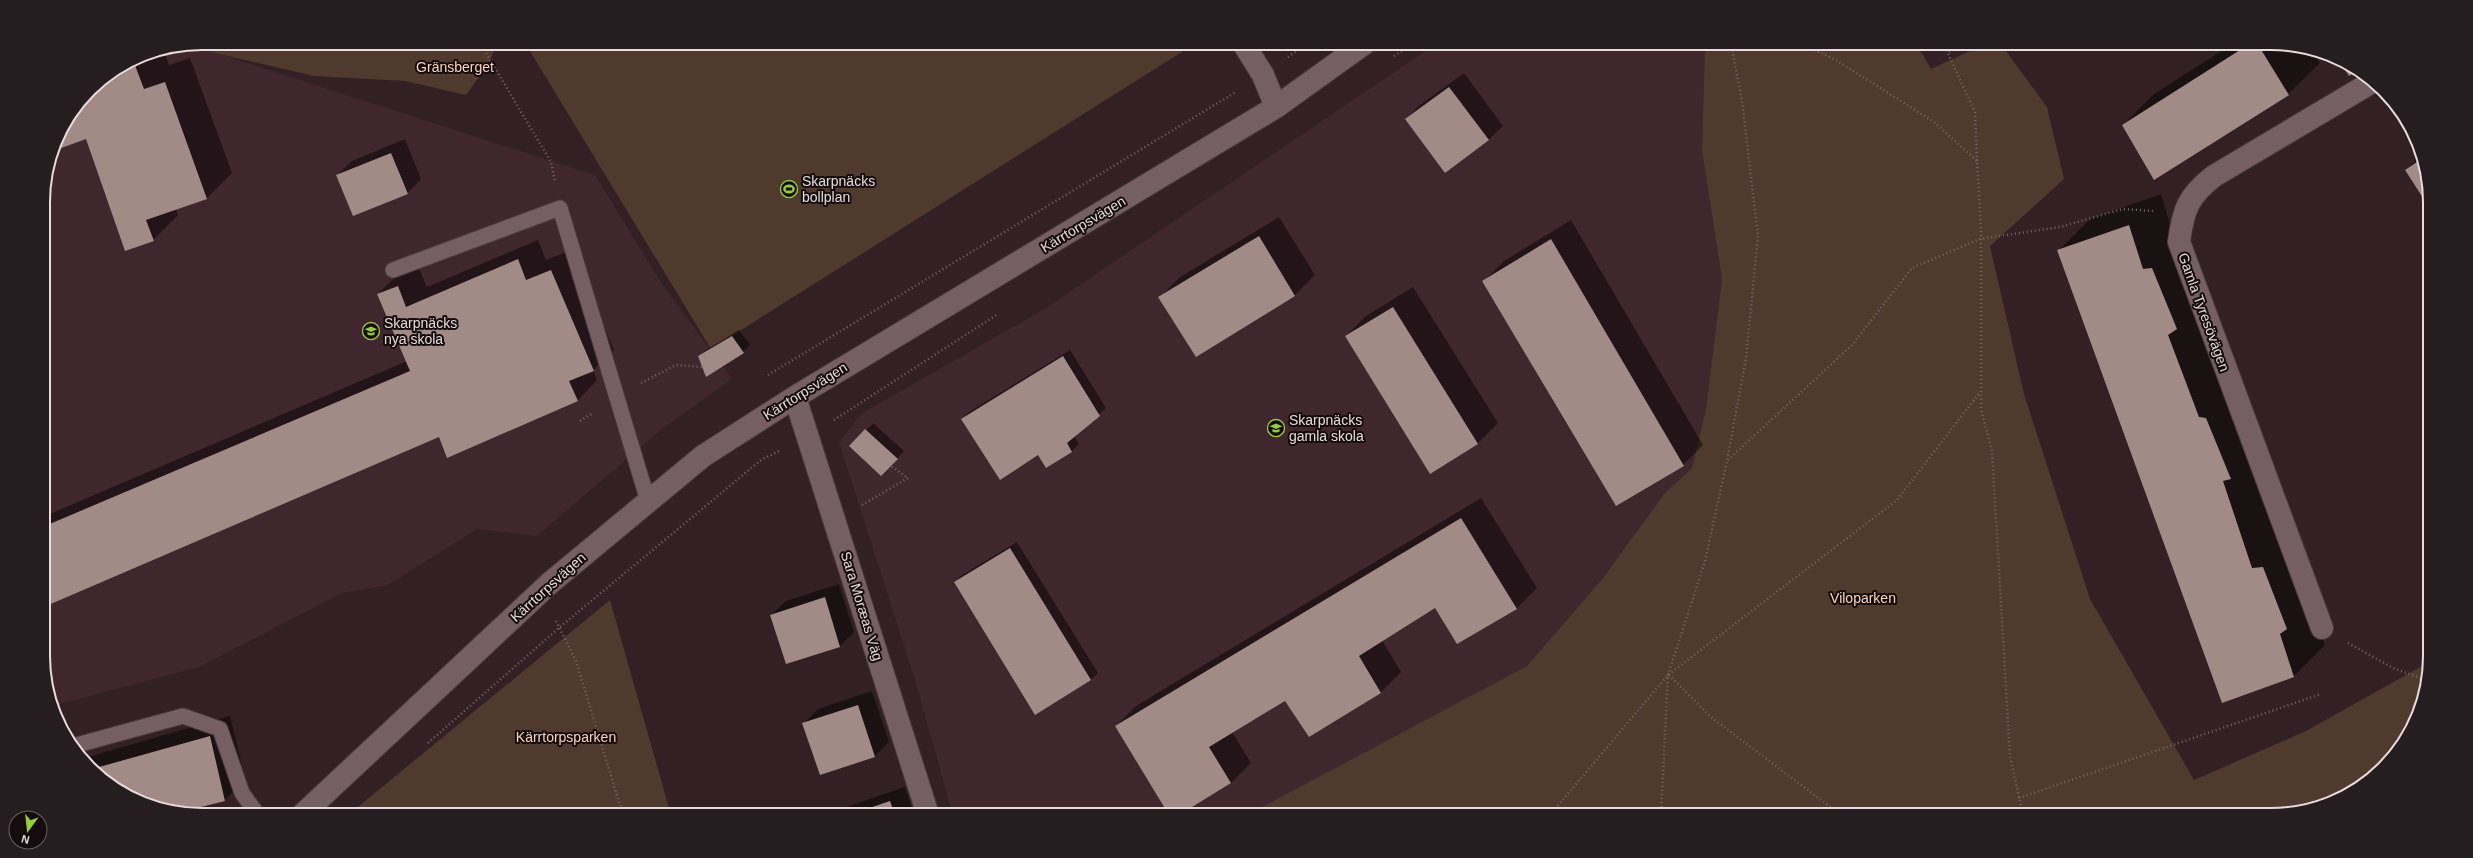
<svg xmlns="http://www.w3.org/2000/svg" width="2473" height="858" viewBox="0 0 2473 858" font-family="Arial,sans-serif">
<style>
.built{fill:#40272d}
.green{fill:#503a2d}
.shadow{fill:#0007}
.building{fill:#a28b87}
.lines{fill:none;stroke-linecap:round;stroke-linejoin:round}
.service-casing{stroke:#4a3b40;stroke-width:17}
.minor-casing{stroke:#4a3b40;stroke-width:24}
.path{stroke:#76666a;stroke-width:2.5;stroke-dasharray:1 3;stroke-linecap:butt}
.service{stroke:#755f64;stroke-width:15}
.minor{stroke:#755f64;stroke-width:22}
.labels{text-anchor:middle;stroke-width:4;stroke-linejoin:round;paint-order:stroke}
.park-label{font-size:14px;fill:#fed5bc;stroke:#140c0e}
.poi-label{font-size:14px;fill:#e7dbdd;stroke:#140c0e;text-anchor:start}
.street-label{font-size:14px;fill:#e7dbdd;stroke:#140c0e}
.rim{fill:none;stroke:#e7dbdd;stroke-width:2}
</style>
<rect width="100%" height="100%" fill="#322024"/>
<path class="built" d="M 1437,43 L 1705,43 L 1702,151 L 1722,279 L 1706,409 L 1692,468 L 1664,494 L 1603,578 L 1527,666 L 1247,815 L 953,815 L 914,677 L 839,442 L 861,414 L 1046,308 Z
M 196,44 L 219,54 L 595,175 L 662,284 L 732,379 L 662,429 L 537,536 L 477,529 L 388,585 L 342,593 L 199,667 L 52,706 L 46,687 L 43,191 L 55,141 L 90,89 L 141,55 Z"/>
<path class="green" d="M 202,43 L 497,43 L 489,63 L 466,95 L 405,81 L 314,76 L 219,54 L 196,44 Z
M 525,43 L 1196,43 L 711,349 Z
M 1705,43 L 1916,43 L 1931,69 L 1987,43 L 2000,43 L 2047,107 L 2064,179 L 1990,246 L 2024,394 L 2090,599 L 2194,780 L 2306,731 L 2429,662 L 2425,698 L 2403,744 L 2368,782 L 2323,807 L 2282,815 L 1247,815 L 1527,666 L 1603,578 L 1664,494 L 1692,468 L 1706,409 L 1722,279 L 1702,151 Z
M 610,600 L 671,815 L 348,815 Z"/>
<path class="shadow" d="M 2234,43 L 2271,43 L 2310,48 L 2320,63 L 2288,94 L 2123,125 L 2154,94 Z
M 164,51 L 169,65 L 190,58 L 232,173 L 207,198 L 176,209 L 178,215 L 153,240 L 87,138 L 53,150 L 55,141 L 90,89 L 141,55 Z
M 1464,73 L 1503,126 L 1488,140 L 1406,119 L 1420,105 Z
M 405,139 L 421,179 L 407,194 L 337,175 L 352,161 Z
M 2421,155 L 2427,171 L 2427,202 L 2406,170 Z
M 2161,194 L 2174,238 L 2325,645 L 2293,677 L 2059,250 L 2090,219 Z
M 1279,217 L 1315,275 L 1295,295 L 1196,356 L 1160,297 L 1180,277 Z
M 1571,220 L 1703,445 L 1683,465 L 1484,281 L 1504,261 Z
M 538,240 L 546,260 L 571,250 L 614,350 L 593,370 L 597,380 L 577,401 L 439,436 L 46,604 L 45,516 L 407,361 L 378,294 L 398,274 L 418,266 L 427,287 Z
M 1413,287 L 1498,423 L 1478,443 L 1430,473 L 1346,336 L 1366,316 Z
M 739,330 L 750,345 L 743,352 L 699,357 L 706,350 Z
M 1070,350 L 1106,408 L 1074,436 L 1079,444 L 1072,451 L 1047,467 L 1038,454 L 962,419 L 969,412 Z
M 873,423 L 904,451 L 888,468 L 851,446 Z
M 1481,498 L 1537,588 L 1516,609 L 1436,607 L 1382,640 L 1401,672 L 1381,692 L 1285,699 L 1232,732 L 1251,763 L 1231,783 L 1116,726 L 1136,706 Z
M 1017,542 L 1098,673 L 1091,680 L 955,582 L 962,575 Z
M 839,584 L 854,632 L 840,646 L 771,615 L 786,601 Z
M 872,691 L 889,742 L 875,756 L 821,774 L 804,723 L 818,709 Z
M 230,716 L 245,779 L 225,800 L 178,812 L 160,810 L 122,794 L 81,759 Z
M 905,787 L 914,815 L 840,815 L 849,806 Z"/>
<path class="building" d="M 2251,43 L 2257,43 L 2289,95 L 2154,180 L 2122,125 Z
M 2339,59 L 2351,64 L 2358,70 L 2349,76 Z
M 133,60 L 144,89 L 165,82 L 207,199 L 146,220 L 154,241 L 125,251 L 86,139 L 53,151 L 55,141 L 90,89 Z
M 1449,87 L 1489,140 L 1445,173 L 1405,119 Z
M 391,153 L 408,194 L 353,216 L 336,175 Z
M 2423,158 L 2427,171 L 2427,204 L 2405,170 Z
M 2129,225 L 2143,269 L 2152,268 L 2177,329 L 2168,335 L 2199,417 L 2206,418 L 2231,479 L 2223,481 L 2252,568 L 2263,567 L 2287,629 L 2280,634 L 2294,677 L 2222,703 L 2057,250 Z
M 1259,236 L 1295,296 L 1196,357 L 1158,297 Z
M 1551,239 L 1684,466 L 1616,506 L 1482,281 Z
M 518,259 L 526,280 L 551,270 L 594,371 L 569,381 L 578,401 L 447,458 L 439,437 L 46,606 L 45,526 L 410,371 L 377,294 L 398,286 L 406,307 Z
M 1393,307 L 1478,444 L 1430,474 L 1345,336 Z
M 732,336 L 744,353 L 706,377 L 698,356 Z
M 1063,356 L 1100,416 L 1067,443 L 1072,452 L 1046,468 L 1038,455 L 1000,480 L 961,419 Z
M 865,429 L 898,459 L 881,476 L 849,446 Z
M 1461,518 L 1517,609 L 1457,644 L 1435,608 L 1359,656 L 1381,693 L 1309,737 L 1285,701 L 1209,747 L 1231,783 L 1179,815 L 1169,815 L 1115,726 Z
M 1010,548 L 1091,680 L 1035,715 L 954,582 Z
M 825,597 L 840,647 L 786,664 L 770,615 Z
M 858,705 L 875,757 L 820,775 L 802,723 Z
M 210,736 L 225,801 L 181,812 L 160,810 L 122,794 L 92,769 Z
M 890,801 L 895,815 L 849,815 Z"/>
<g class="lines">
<g class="service-casing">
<path id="service" d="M 393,270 L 560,208 L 648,501
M 73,746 L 183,716 L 220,729 L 242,793 L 258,815"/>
</g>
<g class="minor-casing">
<path id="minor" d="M 1243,43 L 1263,75 L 1276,107
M 795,397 L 928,815
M 2322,628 L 2179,242 C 2183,210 2188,196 2214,176 L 2372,82
M 302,815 L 550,583 L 703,456 L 795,397 L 1276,107 L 1365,43"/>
</g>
<path class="path" d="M 480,43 L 551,162 L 555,182
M 1800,43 L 1836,60 L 1934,122 L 1977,161 L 1981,230 L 1981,409 L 1992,451 L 2010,757 L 2023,815
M 1943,43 L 1975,112 L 1977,161
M 1949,52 L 1963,43
M 1394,56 L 1413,43
M 1288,57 L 1307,43
M 768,375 L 1236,92
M 641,383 L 676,365 L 702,367
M 834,420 L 998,314
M 580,421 L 593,413
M 1728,460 L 1852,345 L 1912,268 L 1980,239 L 2060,227 L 2123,209 L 2153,211
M 862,505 L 908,478 L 891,466
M 556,621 L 576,661 L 619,802 L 627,815
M 2348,643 L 2395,669 L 2427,680
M 1669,675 L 1711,717 L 1841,815
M 428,743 L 560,627 L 761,460 L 779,451
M 2019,798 L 2321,694
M 1550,815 L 1668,675 L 1897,500 L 1980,392
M 1661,815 L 1668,675 L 1705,561 L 1727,461 L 1746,358 L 1758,236 L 1742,101 L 1731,43"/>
<use href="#service" class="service"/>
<use href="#minor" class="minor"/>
</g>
<defs>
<g id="stadium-ring" transform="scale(0.9)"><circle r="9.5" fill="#140c0e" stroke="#97cc38" stroke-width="1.5"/><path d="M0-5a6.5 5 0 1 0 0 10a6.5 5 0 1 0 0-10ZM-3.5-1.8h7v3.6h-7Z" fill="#97cc38"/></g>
<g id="school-ring" transform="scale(0.9)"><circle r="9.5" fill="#140c0e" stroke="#97cc38" stroke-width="1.5"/><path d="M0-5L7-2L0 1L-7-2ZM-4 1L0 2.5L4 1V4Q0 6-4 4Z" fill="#97cc38"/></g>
</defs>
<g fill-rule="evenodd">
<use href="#stadium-ring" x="789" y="189"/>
<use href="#school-ring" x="371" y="331"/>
<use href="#school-ring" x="1276" y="428"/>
</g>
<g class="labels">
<g class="park-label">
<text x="455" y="72">Gränsberget</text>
<text x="1863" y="603">Viloparken</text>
<text x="566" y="742">Kärrtorpsparken</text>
</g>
<g class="poi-label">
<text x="802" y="186">Skarpnäcks<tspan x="802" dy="16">bollplan</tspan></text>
<text x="384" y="328">Skarpnäcks<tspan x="384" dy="16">nya skola</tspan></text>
<text x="1289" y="425">Skarpnäcks<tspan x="1289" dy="16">gamla skola</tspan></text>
</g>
<g class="street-label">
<text transform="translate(1083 224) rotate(-31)" y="5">Kärrtorpsvägen</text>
<text transform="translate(2204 312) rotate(70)" y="5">Gamla Tyresövägen</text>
<text transform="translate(805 391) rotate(-32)" y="5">Kärrtorpsvägen</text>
<text transform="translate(548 587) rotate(-42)" y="5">Kärrtorpsvägen</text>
<text transform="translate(862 606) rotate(73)" y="5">Sara Moræas Väg</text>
</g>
</g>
<path d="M0 0H2473V858H0ZM202 50H2271A152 152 0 0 1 2423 202V656A152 152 0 0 1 2271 808H202A152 152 0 0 1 50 656V202A152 152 0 0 1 202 50Z" fill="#251d1f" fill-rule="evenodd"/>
<path class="rim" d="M202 50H2271A152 152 0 0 1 2423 202V656A152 152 0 0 1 2271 808H202A152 152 0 0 1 50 656V202A152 152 0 0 1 202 50Z"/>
<g transform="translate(28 830) rotate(195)"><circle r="19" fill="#140c0e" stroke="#685f61"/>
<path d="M0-3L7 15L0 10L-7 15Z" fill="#97cc38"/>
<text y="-6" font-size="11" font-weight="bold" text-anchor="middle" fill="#e7dbdd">N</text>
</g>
</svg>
